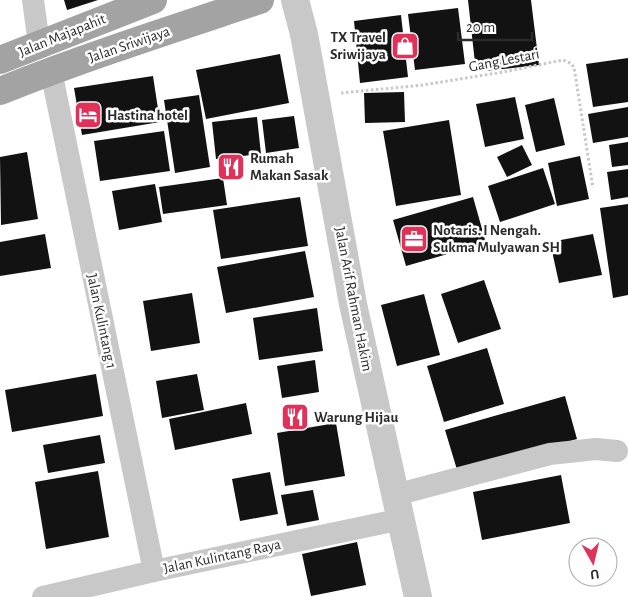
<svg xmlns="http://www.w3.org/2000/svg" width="628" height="597" viewBox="0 0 628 597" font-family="'Alegreya Sans',sans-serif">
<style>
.building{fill:#121212}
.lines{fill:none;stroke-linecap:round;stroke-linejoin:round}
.path{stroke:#c8c8c8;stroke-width:3;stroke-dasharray:2.5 2.5;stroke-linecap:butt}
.minor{stroke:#c8c8c8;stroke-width:22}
.tertiary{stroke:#c8c8c8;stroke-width:28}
.primary{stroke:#a3a3a3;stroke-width:28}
.labels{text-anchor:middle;stroke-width:5;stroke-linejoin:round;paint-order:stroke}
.street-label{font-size:15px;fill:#2b2b2b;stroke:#fff}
.poi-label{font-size:15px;font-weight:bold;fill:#2b2b2b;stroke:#fff;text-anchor:start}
</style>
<rect width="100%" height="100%" fill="#fff"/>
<path class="building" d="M 64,0 L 98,0 L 67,10 Z
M 468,0 L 531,0 L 539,65 L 476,72 Z
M 458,8 L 465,64 L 415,70 L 408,14 Z
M 401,15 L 408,77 L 360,83 L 354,21 Z
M 280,54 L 289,103 L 206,119 L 196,70 Z
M 628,58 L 628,102 L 593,107 L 586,64 Z
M 153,76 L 160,122 L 82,135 L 74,88 Z
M 404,92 L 405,122 L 365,123 L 364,93 Z
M 199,95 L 210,167 L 175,173 L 164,100 Z
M 515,97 L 524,139 L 485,147 L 476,104 Z
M 554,98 L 565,145 L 536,152 L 525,105 Z
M 628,107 L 628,137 L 593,143 L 588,114 Z
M 294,116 L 299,148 L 266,153 L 262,120 Z
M 257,117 L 261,154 L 216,159 L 212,122 Z
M 449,120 L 461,195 L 396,206 L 383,131 Z
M 164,131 L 170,171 L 100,181 L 94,141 Z
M 628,142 L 628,165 L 612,167 L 609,145 Z
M 522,145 L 532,165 L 507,177 L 497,157 Z
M 27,152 L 38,219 L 1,225 L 0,157 Z
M 580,156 L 589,199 L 557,206 L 548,163 Z
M 543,168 L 555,204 L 500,222 L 488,186 Z
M 628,169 L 628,197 L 611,200 L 607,172 Z
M 223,178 L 227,205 L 163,214 L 159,187 Z
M 155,184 L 162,222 L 119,230 L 112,191 Z
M 300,197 L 308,246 L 221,259 L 213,210 Z
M 473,197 L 486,243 L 406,266 L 393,220 Z
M 628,204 L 628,295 L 613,298 L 600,208 Z
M 45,234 L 51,268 L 0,276 L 0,242 Z
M 593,234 L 602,275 L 559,283 L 550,242 Z
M 305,251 L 314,297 L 226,313 L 217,267 Z
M 484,280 L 501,329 L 458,343 L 441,294 Z
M 192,293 L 200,343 L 151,351 L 143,301 Z
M 424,294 L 440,355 L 397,366 L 381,305 Z
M 317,308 L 323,351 L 259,360 L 253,318 Z
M 487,348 L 504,404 L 444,422 L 427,366 Z
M 315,360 L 319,392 L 282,398 L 277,366 Z
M 96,374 L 103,416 L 12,432 L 5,390 Z
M 197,374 L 204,410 L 162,418 L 156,381 Z
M 565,396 L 577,439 L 458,473 L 445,430 Z
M 246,403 L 252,434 L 175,450 L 169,419 Z
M 336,423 L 345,476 L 285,486 L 277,433 Z
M 100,435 L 105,463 L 48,473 L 43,445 Z
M 98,471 L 109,537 L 46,549 L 35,482 Z
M 270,472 L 278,514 L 240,521 L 232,479 Z
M 561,475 L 570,523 L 482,540 L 473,492 Z
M 313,490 L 319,520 L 287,526 L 281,495 Z
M 357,542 L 366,585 L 311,596 L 302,554 Z"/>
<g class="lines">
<path class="path" d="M 341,93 L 423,85 L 503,72 L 563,60 L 570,63 L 574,67 L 593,188"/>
<path class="minor" d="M 33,0 L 39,44
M 51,71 L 154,571
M 395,495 L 550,454 L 596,449 L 617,451
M 43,597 L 154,571 L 402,519"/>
<path class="tertiary" d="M 295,0 L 304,34 L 353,304 L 418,597"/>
<path class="primary" d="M 0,60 L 153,0
M 0,91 C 85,57 173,29 260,0"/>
</g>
<defs>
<g id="shop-square" transform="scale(1.4375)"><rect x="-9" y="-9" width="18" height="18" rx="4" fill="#df3159" stroke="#fff"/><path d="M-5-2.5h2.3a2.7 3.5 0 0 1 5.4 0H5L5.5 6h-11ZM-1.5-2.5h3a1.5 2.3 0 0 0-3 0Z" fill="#fff"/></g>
<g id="hotel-square" transform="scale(1.4375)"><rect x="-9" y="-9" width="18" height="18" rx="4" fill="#df3159" stroke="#fff"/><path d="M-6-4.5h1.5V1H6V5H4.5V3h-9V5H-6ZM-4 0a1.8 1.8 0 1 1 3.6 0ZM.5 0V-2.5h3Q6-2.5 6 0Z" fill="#fff"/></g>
<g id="restaurant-square" transform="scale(1.4375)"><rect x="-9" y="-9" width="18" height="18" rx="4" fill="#df3159" stroke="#fff"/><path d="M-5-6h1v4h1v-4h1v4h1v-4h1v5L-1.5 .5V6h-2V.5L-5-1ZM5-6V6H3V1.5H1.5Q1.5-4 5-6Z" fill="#fff"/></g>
<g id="office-square" transform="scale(1.4375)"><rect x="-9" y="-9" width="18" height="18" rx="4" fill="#df3159" stroke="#fff"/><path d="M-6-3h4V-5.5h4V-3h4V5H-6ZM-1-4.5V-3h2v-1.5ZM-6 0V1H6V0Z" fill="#fff"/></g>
</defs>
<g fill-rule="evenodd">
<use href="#shop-square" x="405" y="46"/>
<use href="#hotel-square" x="88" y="115"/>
<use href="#restaurant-square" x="231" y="167"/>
<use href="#office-square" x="414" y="239"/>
<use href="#restaurant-square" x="295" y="417"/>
</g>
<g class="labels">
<g class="street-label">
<text transform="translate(62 35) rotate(-22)" y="5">Jalan Majapahit</text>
<text transform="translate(129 44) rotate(-19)" y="5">Jalan Sriwijaya</text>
<text transform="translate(504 60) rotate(-11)" y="5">Gang Lestari</text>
<text transform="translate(354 299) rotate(79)" y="5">Jalan Arif Rahman Hakim</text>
<text transform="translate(102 321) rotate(78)" y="5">Jalan Kulintang 1</text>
<text transform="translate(222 556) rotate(-12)" y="5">Jalan Kulintang Raya</text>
</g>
<g class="poi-label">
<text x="386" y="42" text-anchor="end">TX Travel<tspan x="386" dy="17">Sriwijaya</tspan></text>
<text x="107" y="120">Hastina hotel</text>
<text x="250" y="163">Rumah<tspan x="250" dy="17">Makan Sasak</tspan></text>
<text x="433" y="235">Notaris. I Nengah.<tspan x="433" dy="17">Sukma Mulyawan SH</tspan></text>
<text x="314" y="422">Warung Hijau</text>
</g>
</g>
<g transform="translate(593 562) rotate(172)"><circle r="24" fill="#ffffff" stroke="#aaaaaa"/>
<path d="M0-4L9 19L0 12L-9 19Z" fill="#df3159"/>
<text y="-8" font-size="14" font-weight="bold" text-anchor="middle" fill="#2b2b2b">U</text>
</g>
<path d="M458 32v8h74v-8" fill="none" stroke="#2b2b2b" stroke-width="2.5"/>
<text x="466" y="32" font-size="15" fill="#2b2b2b" stroke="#ffffff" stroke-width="4" paint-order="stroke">20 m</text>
</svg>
